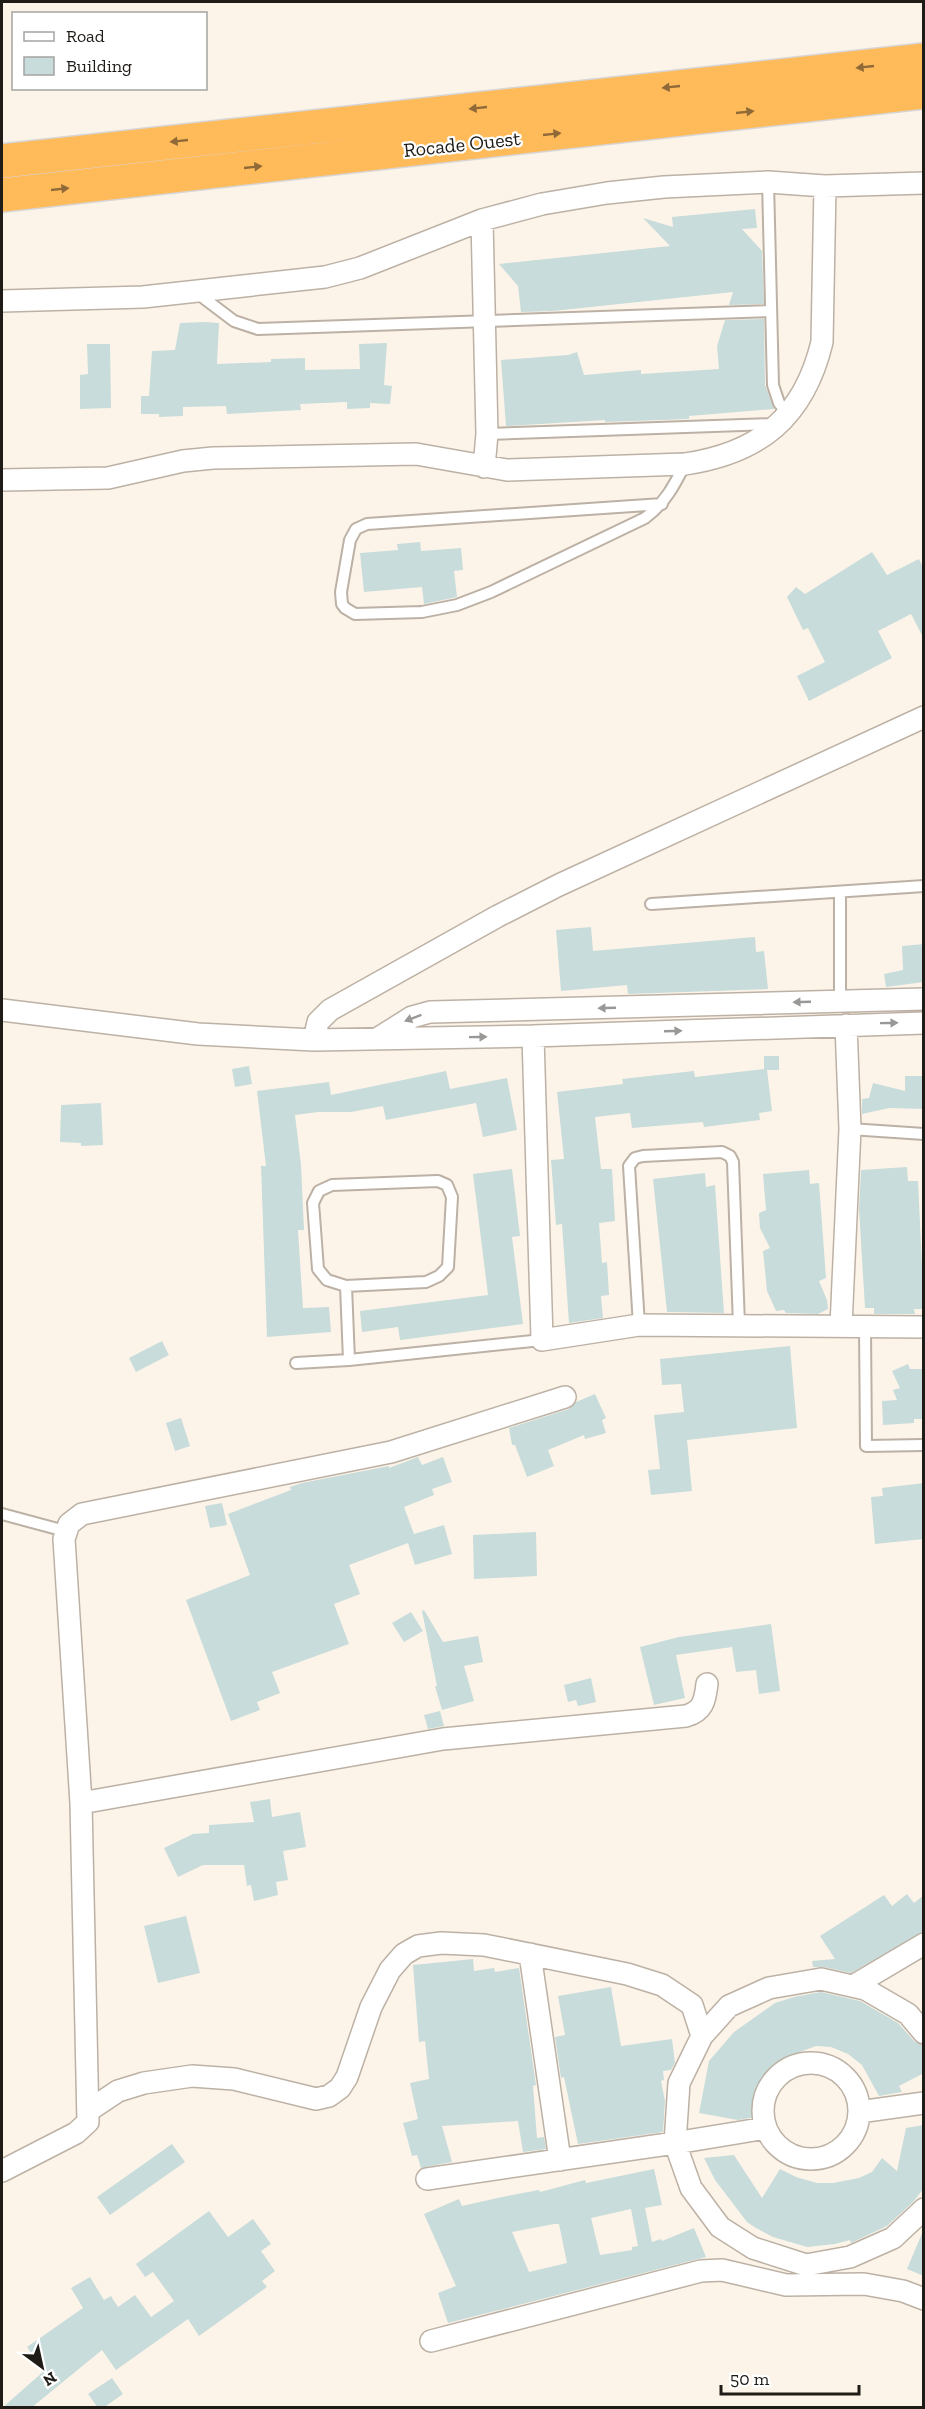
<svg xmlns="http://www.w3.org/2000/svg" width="925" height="2409" viewBox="0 0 925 2409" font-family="'Zilla Slab',serif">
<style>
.building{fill:#c7dcdb;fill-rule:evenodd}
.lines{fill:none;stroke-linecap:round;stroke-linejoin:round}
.lane-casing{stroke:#bcb1a4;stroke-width:14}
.street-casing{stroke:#bcb1a4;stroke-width:24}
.highway-casing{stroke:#d7d6d5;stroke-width:36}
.lane{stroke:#fff;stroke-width:10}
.street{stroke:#fff;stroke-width:21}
.highway{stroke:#ffba59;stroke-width:33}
.oneway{fill:#8f6a38}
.oneway2{fill:#9a9896}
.labels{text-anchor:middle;stroke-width:4.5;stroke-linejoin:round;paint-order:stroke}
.street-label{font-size:20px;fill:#1f1b16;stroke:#fff}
</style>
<rect width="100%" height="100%" fill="#fdf4e9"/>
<path class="building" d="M 755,209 L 757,228 L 742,229 L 762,251 L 764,304 L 729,305 L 733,292 L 553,311 L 521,312 L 518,286 L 499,264 L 670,246 L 643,218 L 673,227 L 672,217 Z
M 764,319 L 765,385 L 774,409 L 689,416 L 689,419 L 605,422 L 605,420 L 506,426 L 501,360 L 568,355 L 577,352 L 584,375 L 641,370 L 641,374 L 719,369 L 717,346 L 725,320 Z
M 205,322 L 219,323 L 217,364 L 271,362 L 271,359 L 305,358 L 305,370 L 360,369 L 359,344 L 387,343 L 384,385 L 392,386 L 390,404 L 370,403 L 370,408 L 347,409 L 347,402 L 300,404 L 301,410 L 227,414 L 226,406 L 183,407 L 183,416 L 159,417 L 159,414 L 141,414 L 141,396 L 149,396 L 152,351 L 175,350 L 180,323 Z
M 87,344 L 110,344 L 111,408 L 80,409 L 80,375 L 88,374 Z
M 420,542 L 421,551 L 461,548 L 463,570 L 454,571 L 457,597 L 424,604 L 422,587 L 364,592 L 360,553 L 398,550 L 397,544 Z
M 872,552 L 887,575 L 919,559 L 924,569 L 924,639 L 911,614 L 878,631 L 892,658 L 809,701 L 797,676 L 825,662 L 808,628 L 803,630 L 787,597 L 796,587 L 805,594 Z
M 591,927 L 593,951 L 755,937 L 756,952 L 764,951 L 768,989 L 628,994 L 627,985 L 561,991 L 556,930 Z
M 924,944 L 924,982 L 886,987 L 884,974 L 903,970 L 902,946 Z
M 764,1056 L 779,1056 L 779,1070 L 767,1070 L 772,1111 L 759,1113 L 760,1120 L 704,1127 L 703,1122 L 632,1128 L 630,1113 L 595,1117 L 601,1169 L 612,1169 L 615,1221 L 599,1223 L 602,1263 L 607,1262 L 609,1295 L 601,1296 L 603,1318 L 569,1323 L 562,1224 L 556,1225 L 551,1160 L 564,1159 L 557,1092 L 623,1084 L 622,1079 L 694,1071 L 695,1077 L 764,1069 Z
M 249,1066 L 252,1084 L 235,1087 L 232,1069 Z
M 446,1071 L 450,1089 L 507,1078 L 517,1130 L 483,1137 L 476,1103 L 386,1120 L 383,1106 L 351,1112 L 318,1112 L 295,1115 L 301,1165 L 304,1230 L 298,1230 L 303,1308 L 329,1307 L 331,1332 L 267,1337 L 261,1166 L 266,1166 L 257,1091 L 329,1082 L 331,1095 Z
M 905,1076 L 924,1076 L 924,1109 L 889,1108 L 862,1114 L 862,1099 L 869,1098 L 873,1083 L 905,1091 Z
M 101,1103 L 103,1145 L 81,1146 L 81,1143 L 60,1142 L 61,1105 Z
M 907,1167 L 908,1181 L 918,1181 L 924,1309 L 914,1309 L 915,1314 L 874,1314 L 874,1308 L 865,1308 L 859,1209 L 861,1170 Z
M 512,1169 L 520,1236 L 512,1237 L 523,1324 L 400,1340 L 398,1327 L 362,1332 L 360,1311 L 488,1295 L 473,1174 Z
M 809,1170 L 810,1184 L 819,1183 L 826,1278 L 819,1281 L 827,1300 L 828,1309 L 818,1314 L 786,1313 L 784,1310 L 776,1311 L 767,1291 L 763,1251 L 770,1248 L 760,1228 L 759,1213 L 766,1210 L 763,1174 Z
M 705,1173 L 706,1187 L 715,1185 L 724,1313 L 667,1312 L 653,1179 Z
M 162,1341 L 169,1355 L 136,1372 L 129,1358 Z
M 790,1346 L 797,1428 L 687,1440 L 692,1491 L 651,1495 L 648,1470 L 660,1469 L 654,1415 L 684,1412 L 681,1384 L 662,1385 L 660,1359 Z
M 908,1364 L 910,1369 L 924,1369 L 924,1419 L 914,1419 L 914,1423 L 883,1425 L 882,1401 L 897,1400 L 893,1390 L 900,1388 L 892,1371 Z
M 595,1394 L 606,1418 L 602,1420 L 606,1433 L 585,1439 L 584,1435 L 548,1450 L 554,1466 L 527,1477 L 515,1445 L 512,1445 L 509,1428 L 569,1409 L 576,1402 Z
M 181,1418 L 190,1446 L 175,1451 L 166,1423 Z
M 418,1457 L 422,1465 L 443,1457 L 452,1482 L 432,1489 L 434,1495 L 404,1507 L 414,1534 L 444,1525 L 452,1554 L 415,1565 L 408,1543 L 349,1565 L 360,1594 L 334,1604 L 349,1644 L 272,1672 L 280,1693 L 257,1702 L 260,1710 L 231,1721 L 186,1600 L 250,1575 L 228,1514 L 291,1490 L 290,1487 L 302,1483 L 389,1466 L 389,1468 Z
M 924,1483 L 924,1539 L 875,1544 L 871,1497 L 883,1496 L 882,1488 Z
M 222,1503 L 227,1525 L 210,1528 L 205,1506 Z
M 536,1532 L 537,1576 L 474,1579 L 473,1535 Z
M 424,1610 L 443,1642 L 478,1636 L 483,1662 L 464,1666 L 474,1701 L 442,1710 L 435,1686 L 437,1686 L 422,1611 Z
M 411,1612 L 423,1631 L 404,1642 L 392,1623 Z
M 771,1624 L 780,1691 L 759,1694 L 756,1670 L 736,1672 L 732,1647 L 676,1655 L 685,1698 L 654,1705 L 640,1647 L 679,1637 Z
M 591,1678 L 596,1702 L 578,1706 L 576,1700 L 568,1702 L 564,1685 Z
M 440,1711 L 444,1726 L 428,1729 L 424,1715 Z
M 270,1799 L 272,1817 L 300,1812 L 306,1847 L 283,1851 L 288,1880 L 276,1882 L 278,1895 L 254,1901 L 251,1885 L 247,1886 L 244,1865 L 203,1865 L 178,1877 L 164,1848 L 193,1834 L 209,1833 L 209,1825 L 254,1822 L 250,1802 Z
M 907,1894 L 914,1903 L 924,1895 L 924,1931 L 851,1973 L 824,1967 L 813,1967 L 812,1961 L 835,1959 L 820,1936 L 884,1895 L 892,1906 Z
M 186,1916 L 200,1973 L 158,1983 L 144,1926 Z
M 473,1959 L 474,1971 L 494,1968 L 495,1972 L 519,1968 L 536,2085 L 533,2086 L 537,2138 L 544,2137 L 546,2149 L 523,2152 L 518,2121 L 442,2126 L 452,2162 L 421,2168 L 417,2155 L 412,2156 L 403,2123 L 418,2119 L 410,2083 L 429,2079 L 425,2041 L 419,2042 L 413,1965 Z
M 611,1987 L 621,2046 L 672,2039 L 675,2063 L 671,2070 L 663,2071 L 664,2080 L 661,2081 L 665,2101 L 663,2132 L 578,2144 L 564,2077 L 561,2078 L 555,2037 L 565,2035 L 558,1996 Z
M 821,1992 L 860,2001 L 898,2023 L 915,2042 L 924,2045 L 924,2073 L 899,2086 L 902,2092 L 879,2096 L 862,2065 L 848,2054 L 831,2047 L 816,2046 L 789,2056 L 772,2072 L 759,2090 L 756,2117 L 738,2120 L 699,2113 L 709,2061 L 734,2032 L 775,2003 L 794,1997 Z
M 924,2125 L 924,2188 L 913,2202 L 887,2226 L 851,2243 L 850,2240 L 835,2244 L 807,2247 L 773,2237 L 756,2228 L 747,2222 L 715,2180 L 704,2158 L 734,2155 L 762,2198 L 780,2169 L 796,2177 L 817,2183 L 833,2183 L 859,2178 L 872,2172 L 882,2158 L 897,2171 L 906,2128 Z
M 172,2144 L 185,2162 L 110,2215 L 97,2197 Z
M 654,2169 L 662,2205 L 645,2208 L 652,2242 L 661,2239 L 662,2241 L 694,2228 L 706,2257 L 448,2323 L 438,2293 L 456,2286 L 424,2214 L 459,2199 L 462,2206 L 502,2197 L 539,2190 L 540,2192 L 585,2180 L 586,2183 ZM 631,2209 L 638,2246 L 632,2247 L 632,2250 L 600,2255 L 591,2218 ZM 554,2224 L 559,2224 L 567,2263 L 529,2272 L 512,2232 Z
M 209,2211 L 228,2237 L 253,2219 L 271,2244 L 261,2251 L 275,2271 L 262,2281 L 267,2287 L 199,2336 L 188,2319 L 116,2370 L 102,2350 L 31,2408 L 2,2408 L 44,2371 L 27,2347 L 83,2308 L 71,2288 L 90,2277 L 104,2300 L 111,2296 L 118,2307 L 135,2295 L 151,2317 L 174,2301 L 153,2272 L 145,2277 L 136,2264 Z
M 923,2231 L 924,2231 L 924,2276 L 907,2269 Z
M 112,2378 L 123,2394 L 103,2408 L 98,2408 L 88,2394 Z"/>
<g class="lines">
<g class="lane-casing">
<path id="lane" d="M 768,182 L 773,385 L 779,403 L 788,414
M 197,293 L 234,321 L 258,329 L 771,311
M 487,434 L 774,424
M 662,504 L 367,524 L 356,529 L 350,540 L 341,592 L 342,604 L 345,608 L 355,614 L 422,612 L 457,605 L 491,592 L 645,518 C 665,503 674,486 685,464
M 840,892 L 840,1001
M 651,904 L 924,886
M 850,1129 L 924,1134
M 438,1181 L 447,1185 L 452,1197 L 448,1267 L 439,1276 L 426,1282 L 346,1286 L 327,1280 L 318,1269 L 313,1203 L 319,1191 L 332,1185 Z
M 346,1286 L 349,1360
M 639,1325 L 629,1166 L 635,1158 L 643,1156 L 722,1152 L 730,1156 L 733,1162 L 739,1325
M 865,1327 L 866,1446 L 924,1445
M 296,1363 L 349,1360 L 542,1340
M 2,1514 L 65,1531"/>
</g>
<g class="street-casing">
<path id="street" d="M 482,220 L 487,434 L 484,467
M 2,301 L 143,297 L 325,277 L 360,268 L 482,220 L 542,204 L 607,193 L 664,187 L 768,182 L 825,186 L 924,183
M 2,480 L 108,478 L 183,461 L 213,458 L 416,454 L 507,470 L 685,464 C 760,453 804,417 822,342 L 825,186
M 2,1010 L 198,1034 L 314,1040 L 533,1036 L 924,1023
M 533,1036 L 542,1340 L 639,1325 L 924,1327
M 377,1039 L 412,1017 L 430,1012 L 924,999
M 314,1040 L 318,1022 L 330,1010 L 498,916 L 559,885 L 924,717
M 841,1326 L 850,1129 L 846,1025
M 81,1803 L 443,1739 L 686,1716 C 703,1711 705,1701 707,1684
M 530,1954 L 560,2160
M 853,1986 L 924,1944
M 924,2033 L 908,2014 L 865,1989 L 821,1979 L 769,1988 L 729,2006 L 702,2036 L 679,2083 L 675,2143 L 691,2188 L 720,2227 L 753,2248 L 806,2265 L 850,2257 L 893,2238 L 924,2209
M763 2111a48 48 0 1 1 96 0a48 48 0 1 1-96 0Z
M 88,2111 L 118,2091 L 144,2083 L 192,2076 L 234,2079 L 316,2099 L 329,2096 L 340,2088 L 347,2077 L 371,2007 L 390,1970 L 404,1954 L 418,1946 L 441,1943 L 484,1945 L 627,1974 L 662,1985 L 692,2005 L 702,2036
M 859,2112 L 924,2103
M 2,2171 L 76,2133 L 88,2122 L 81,1803 L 64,1539 L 69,1524 L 82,1514 L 391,1452 L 565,1397
M 427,2179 L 675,2143 L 766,2128
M 431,2341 L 701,2271 L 722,2270 L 786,2285 L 864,2284 L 903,2291 L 924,2299"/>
</g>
<g class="highway-casing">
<path id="highway" d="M 2,161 L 924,60
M 2,195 L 924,92"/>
</g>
<use href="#lane" class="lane"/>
<use href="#street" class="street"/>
<use href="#highway" class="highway"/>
</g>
<defs><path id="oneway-solid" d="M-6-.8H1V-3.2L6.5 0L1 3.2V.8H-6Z" transform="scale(1.5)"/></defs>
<g class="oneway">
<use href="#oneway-solid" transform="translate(865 67) rotate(174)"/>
<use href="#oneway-solid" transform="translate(671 87) rotate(174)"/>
<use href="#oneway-solid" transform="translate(478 108) rotate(174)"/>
<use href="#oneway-solid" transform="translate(745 112) rotate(-6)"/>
<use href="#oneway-solid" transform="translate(552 134) rotate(-6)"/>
<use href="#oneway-solid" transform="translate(179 141) rotate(174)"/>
<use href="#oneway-solid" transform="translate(253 167) rotate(-6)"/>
<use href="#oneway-solid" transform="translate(60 189) rotate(-6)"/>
</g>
<g class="oneway2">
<use href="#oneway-solid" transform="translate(802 1002) rotate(178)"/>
<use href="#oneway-solid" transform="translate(607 1008) rotate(178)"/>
<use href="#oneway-solid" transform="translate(413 1018) rotate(159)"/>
<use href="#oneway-solid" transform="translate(889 1023) rotate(-1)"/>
<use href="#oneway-solid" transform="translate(673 1031) rotate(-2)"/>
<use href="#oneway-solid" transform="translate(478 1037) rotate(-1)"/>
</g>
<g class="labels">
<g class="street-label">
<text transform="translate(462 144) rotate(-6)" y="7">Rocade Ouest</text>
</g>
</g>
<rect width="925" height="2409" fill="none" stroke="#1f1b16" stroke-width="6"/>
<rect x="12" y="12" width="195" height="78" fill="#ffffff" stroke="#a5a4a2" stroke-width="1.5"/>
<rect x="24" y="32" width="30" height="9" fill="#ffffff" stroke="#a5a4a2" stroke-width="1.5"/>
<text x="66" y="42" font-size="18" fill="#1f1b16">Road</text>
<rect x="24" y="57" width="30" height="18" fill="#c7dcdb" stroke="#a5a4a2" stroke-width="1.5"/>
<text x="66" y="72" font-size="18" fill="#1f1b16">Building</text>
<g transform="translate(42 2367) rotate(147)" stroke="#ffffff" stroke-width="4.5" paint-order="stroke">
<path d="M0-4.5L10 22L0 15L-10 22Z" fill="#1f1b16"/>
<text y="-9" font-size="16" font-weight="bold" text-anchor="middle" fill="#1f1b16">N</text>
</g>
<path d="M721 2385v9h138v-9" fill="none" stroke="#1f1b16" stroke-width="3"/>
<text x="730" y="2385" font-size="18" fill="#1f1b16" stroke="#ffffff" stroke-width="4.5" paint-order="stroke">50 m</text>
</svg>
